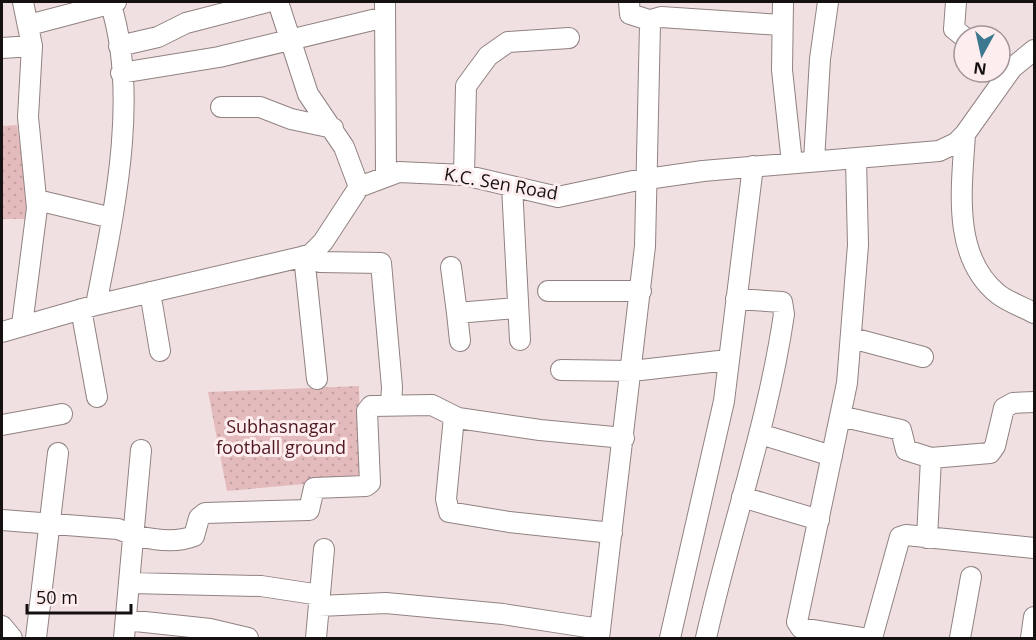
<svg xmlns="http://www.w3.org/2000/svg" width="1036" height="640" viewBox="0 0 1036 640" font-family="'Open Sans',sans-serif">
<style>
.grass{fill:url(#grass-dots)}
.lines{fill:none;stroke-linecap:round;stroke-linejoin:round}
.minor-casing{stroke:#918282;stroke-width:22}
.minor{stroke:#fff;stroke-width:20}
.labels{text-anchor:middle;stroke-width:6;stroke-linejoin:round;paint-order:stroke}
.street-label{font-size:18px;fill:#161111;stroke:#feedee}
.park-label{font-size:18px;fill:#4f1820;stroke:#feedee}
</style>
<defs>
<pattern id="grass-dots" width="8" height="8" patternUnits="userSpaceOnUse" patternTransform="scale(1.5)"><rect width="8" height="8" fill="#e4bbbd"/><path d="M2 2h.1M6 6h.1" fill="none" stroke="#c3a0a1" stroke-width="1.8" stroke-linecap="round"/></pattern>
</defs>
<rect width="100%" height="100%" fill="#f1e0e1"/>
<path class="grass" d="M 17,125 L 31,219 L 3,219 L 2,126 Z
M 359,386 L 361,479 L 227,491 L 208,392 Z"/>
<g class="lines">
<g class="minor-casing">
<path id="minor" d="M 278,2 L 308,94 L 344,147 L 359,187
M 385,2 L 386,175
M 629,2 L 630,14 L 652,21
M 783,2 L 782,70 L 792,163
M 956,2 L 954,29 L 964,37
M 29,25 L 116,2
M 119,46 L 158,37 L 186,23 L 267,2
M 2,48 L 32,46
M 121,73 L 219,57 L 385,17
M 221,107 L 260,107 L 291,119 L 333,128
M 965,134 C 962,186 951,256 998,294 C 1008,302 1023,307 1034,313
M 856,159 L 858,245 L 847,383 L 797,622 L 801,628 L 863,638
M 814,161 L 820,59 L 828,2
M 464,175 L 466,86 L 488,56 L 508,42 L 569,38
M 512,186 L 520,340
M 37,200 L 112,218
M 310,255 L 320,262 L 381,263 L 392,387 L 391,405
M 304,256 L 317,379
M 451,267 L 457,313 L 517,308
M 548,291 L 641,291
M 150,292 L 160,351
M 96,305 C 114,212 140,95 110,2
M 81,309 L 97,397
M 457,313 L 460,341
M 22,325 L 37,208 L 28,117 L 32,46 L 23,2
M 2,332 L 96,305 L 310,255 L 323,242 L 359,187 L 399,172 L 464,175 L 558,197 L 633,181 L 703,171 L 939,151 L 956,143 L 965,134 L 1012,68 L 1034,50
M 852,338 L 923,357
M 561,370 L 632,371 L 728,360
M 840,416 L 901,430 L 906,450 L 931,458 L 927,538
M 454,417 L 446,499 L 449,512 L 509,522 L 612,533
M 2,425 L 62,414
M 760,434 L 832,456
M 931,458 L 990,453 L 995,446 L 1004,408 L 1013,403 L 1034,402
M 742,497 L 819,520
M 2,520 L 118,529 C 138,538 172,545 194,536 L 199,518 L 205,513 L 309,510 L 314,488 L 366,486 L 370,483 L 367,411 L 371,406 L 432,405 L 458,418 L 540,430 L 624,438
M 130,583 L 261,586 L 320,595
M 319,606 L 386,603 L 503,614 L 600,629
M 126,620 L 210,629 L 248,638
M 2,626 L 12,638
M 36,638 L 58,453
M 124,638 L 141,450
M 316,638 L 324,549
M 599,638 L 645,246 L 650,24 L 654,19 L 661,17 L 781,25
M 670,638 L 724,401 L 753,166
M 706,638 C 730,530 768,424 784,314 L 782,302 L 736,299
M 872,638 L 900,537 L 906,535 L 1034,548
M 960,638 L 971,577
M 1031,638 L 1034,617"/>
</g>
<use href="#minor" class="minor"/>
</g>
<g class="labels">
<g class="street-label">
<text transform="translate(501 184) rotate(10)" y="6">K.C. Sen Road</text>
</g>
<g class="park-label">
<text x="281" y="433">Subhasnagar<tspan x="281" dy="21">football ground</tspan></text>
</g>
</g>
<rect width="1036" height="640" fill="none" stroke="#161111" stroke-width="6"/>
<g transform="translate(982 54) rotate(188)"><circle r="28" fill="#feedee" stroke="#a19596" stroke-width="1.5"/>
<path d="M0-4.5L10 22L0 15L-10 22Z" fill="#3c788f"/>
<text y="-9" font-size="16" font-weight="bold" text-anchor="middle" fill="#161111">N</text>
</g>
<path d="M27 604v9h104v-9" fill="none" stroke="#161111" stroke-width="3"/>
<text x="36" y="604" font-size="18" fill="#161111" stroke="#feedee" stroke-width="4.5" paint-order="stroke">50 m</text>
</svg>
